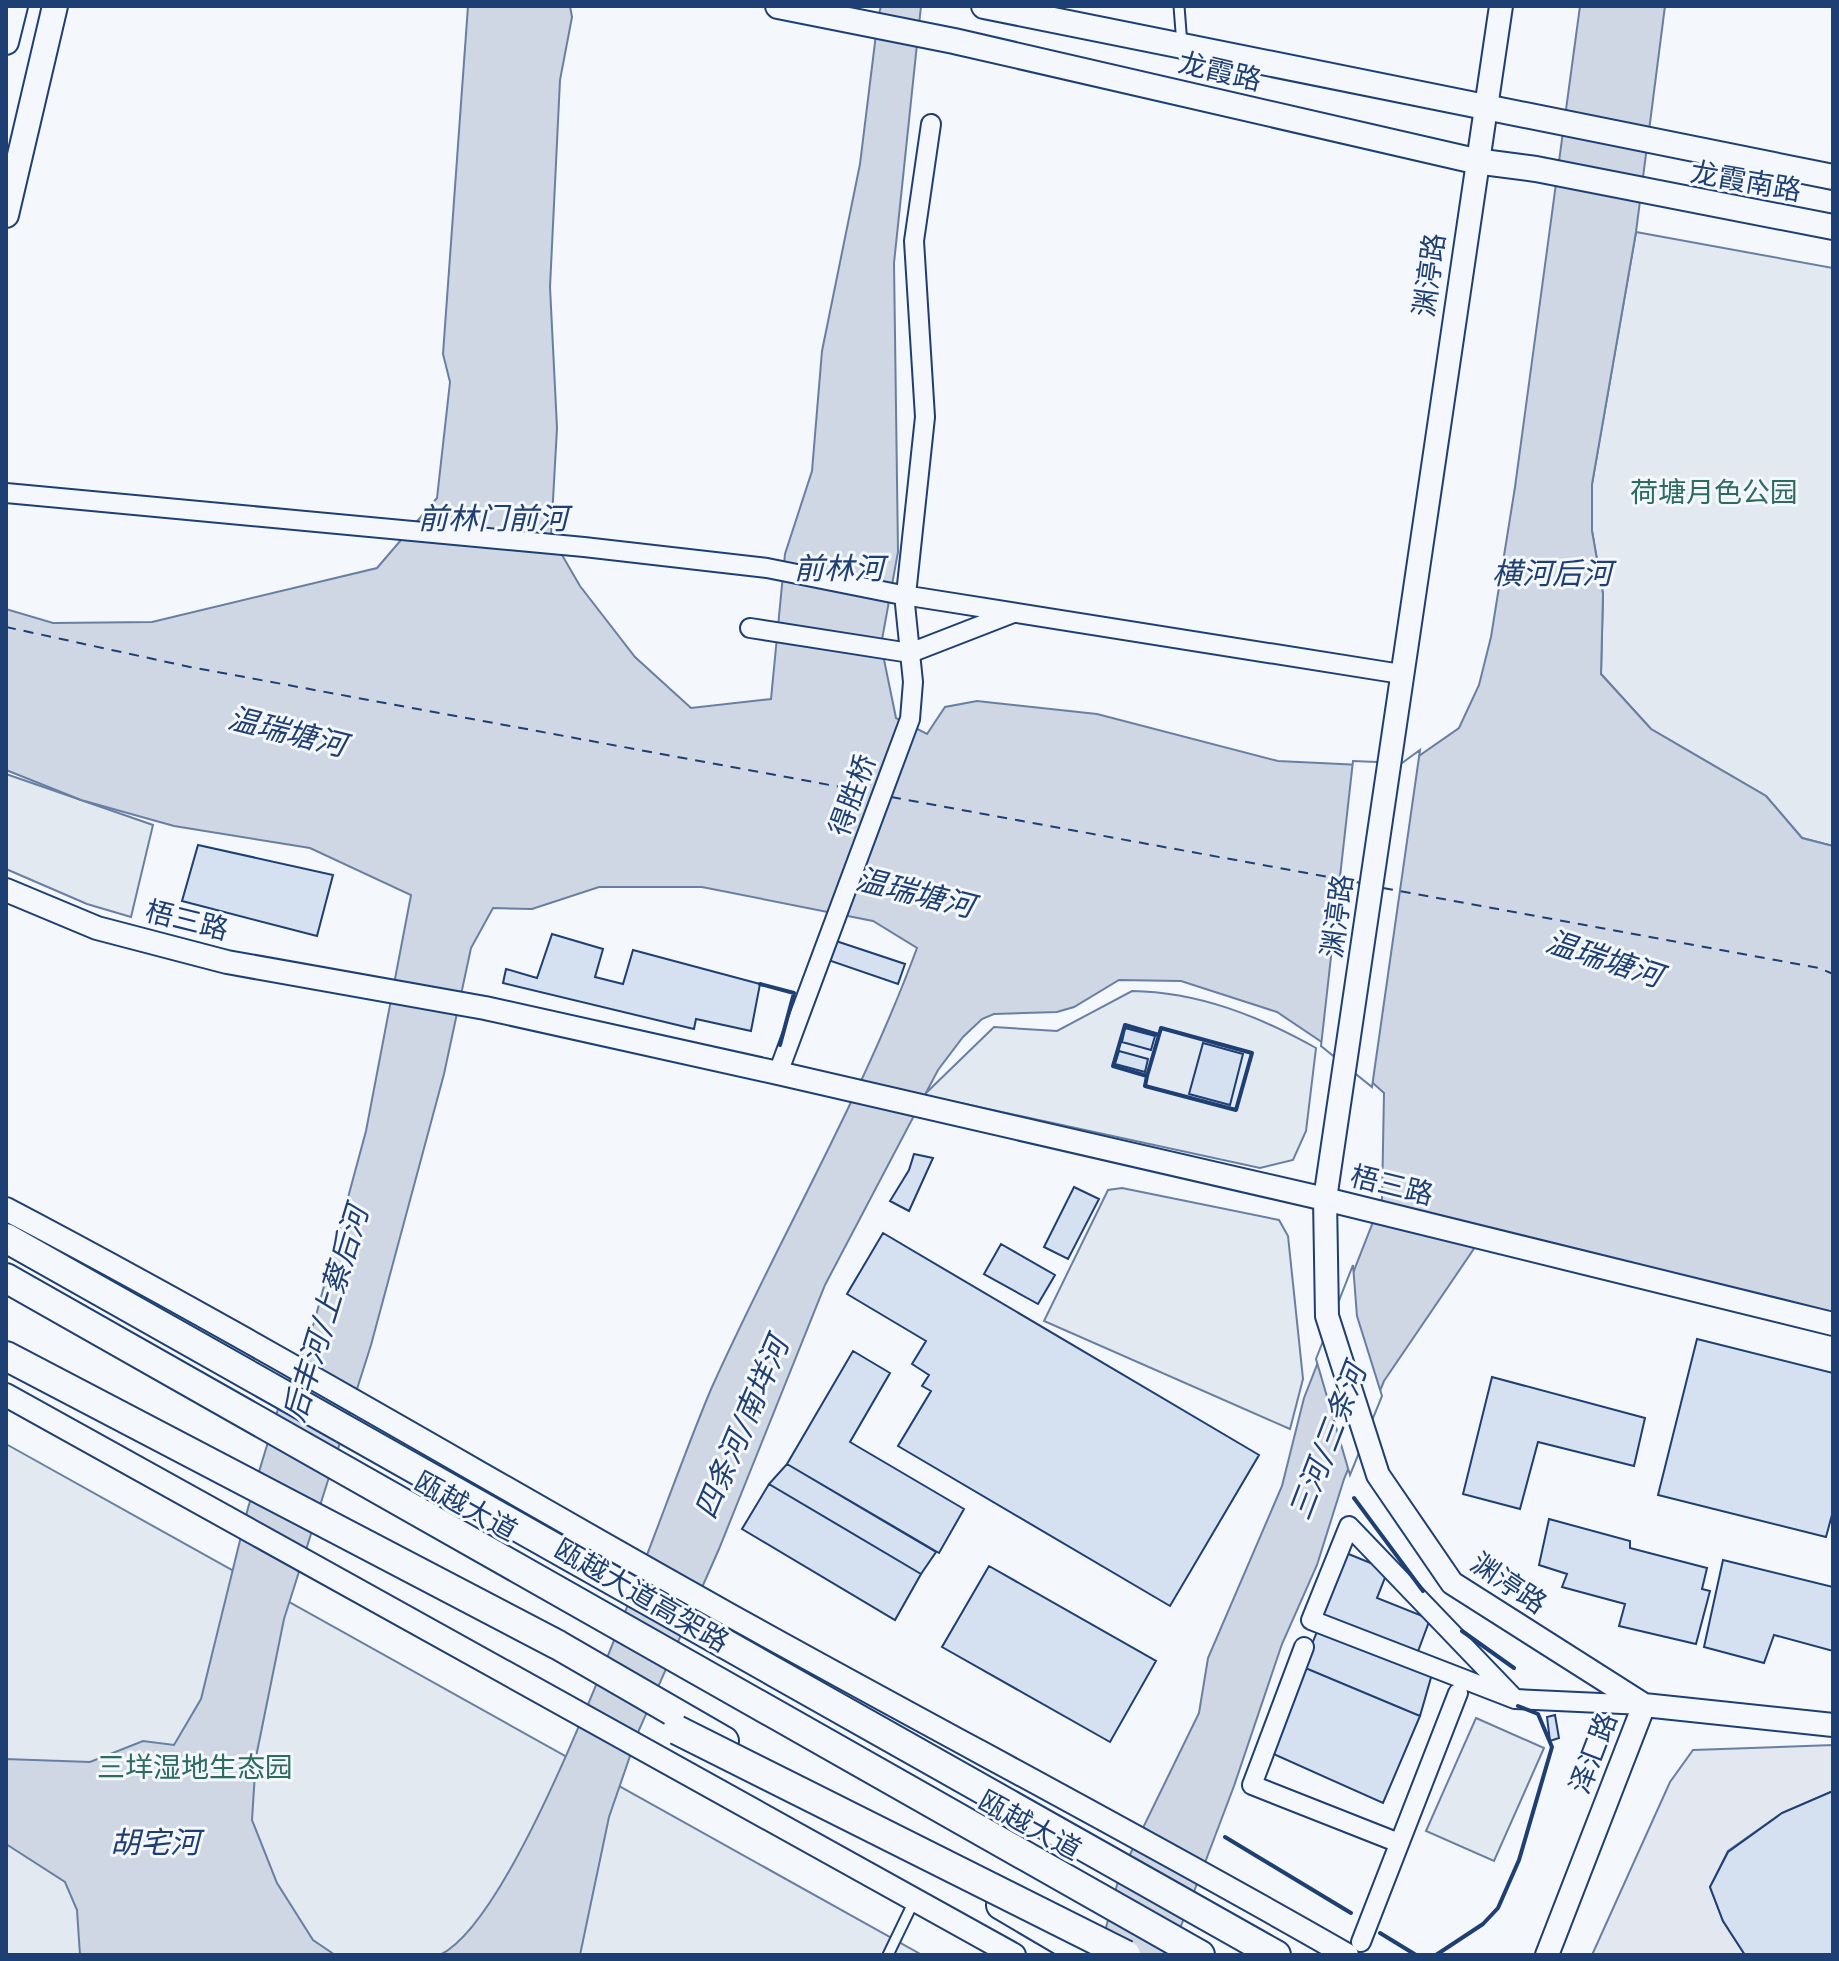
<svg xmlns="http://www.w3.org/2000/svg" width="1839" height="1961" viewBox="0 0 1839 1961" font-family="'Varela Round','Noto Sans SC',sans-serif">
<style>
.green{fill:#e3e9f0;stroke:#687fa3;stroke-width:2}
.parking{fill:#e3e8f0;stroke:#687fa3;stroke-width:2}
.water{fill:#cfd7e4;stroke:#687fa3;stroke-width:2}
.pier{fill:#f4f7fb;stroke:#687fa3;stroke-width:2}
.lines{fill:none;stroke-linecap:round;stroke-linejoin:round}
.ferry{stroke:#1d3f73;stroke-width:2;stroke-dasharray:10 8;stroke-linecap:butt}
.building{fill:#d5e0f0;stroke:#1d3f73;stroke-width:2}
.service-casing{stroke:#1d3f73;stroke-width:13}
.minor-casing{stroke:#1d3f73;stroke-width:22}
.tertiary-casing{stroke:#1d3f73;stroke-width:26}
.secondary-casing{stroke:#1d3f73;stroke-width:28}
.trunk-casing{stroke:#1d3f73;stroke-width:32}
.service{stroke:#f4f7fb;stroke-width:9}
.minor{stroke:#f4f7fb;stroke-width:18}
.tertiary{stroke:#f4f7fb;stroke-width:22}
.secondary{stroke:#f4f7fb;stroke-width:24}
.trunk{stroke:#f4f7fb;stroke-width:28}
.trunk-bridge-casing{stroke:#1d3f73;stroke-width:32;stroke-linecap:butt}
.trunk-bridge{stroke:#f4f7fb;stroke-width:28}
.wall{stroke:#1d3f73;stroke-width:4}
.labels{text-anchor:middle;stroke-width:6;stroke-linejoin:round;paint-order:stroke}
.street-label{font-size:28px;fill:#1d3f73;stroke:#f4f7fb}
.park-label{font-size:28px;fill:#2c6c60;stroke:#f4f7fb}
.water-label{font-size:30px;font-style:italic;fill:#1d3f73;stroke:#f4f7fb}
</style>
<rect width="100%" height="100%" fill="#f4f7fb"/>
<path class="green" d="M 1636,232 L 1833,268 L 1833,846 L 1802,838 L 1766,796 L 1651,729 L 1601,674 L 1603,594 L 1592,531 L 1592,484 Z
M 6,774 L 153,825 L 131,917 L 87,904 L 6,869 Z
M 1132,991 C 1198,992 1259,1016 1316,1048 L 1306,1131 L 1293,1160 L 1260,1168 L 924,1095 L 994,1027 L 1057,1031 Z
M 1122,1188 L 1279,1220 L 1288,1236 L 1303,1379 L 1290,1429 L 1044,1321 L 1108,1190 Z
M 6,1444 L 922,1955 L 6,1955 Z
M 1476,1718 L 1544,1748 L 1494,1861 L 1426,1831 Z"/>
<path class="parking" d="M 1833,1745 L 1833,1791 L 1782,1813 L 1728,1851 L 1710,1887 L 1723,1921 L 1745,1955 L 1592,1955 L 1670,1782 L 1693,1750 Z"/>
<path class="water" d="M 468,6 L 570,6 L 572,17 L 560,80 L 550,287 L 557,428 L 551,536 L 580,586 L 635,657 L 691,708 L 771,699 L 785,554 L 812,471 L 822,351 L 860,164 L 878,18 L 881,6 L 921,6 L 894,263 L 898,552 L 881,645 L 896,718 L 927,734 L 945,707 L 977,701 L 1097,714 L 1278,761 L 1403,767 L 1459,728 L 1479,685 L 1491,637 L 1515,487 L 1580,6 L 1665,6 L 1636,232 L 1592,484 L 1592,531 L 1603,594 L 1601,674 L 1651,729 L 1766,796 L 1802,838 L 1833,846 L 1833,1314 L 1484,1234 L 1384,1381 L 1344,1479 L 1317,1565 L 1282,1644 L 1234,1786 L 1170,1955 L 1099,1955 L 1119,1877 L 1199,1713 L 1208,1658 L 1282,1486 L 1304,1398 L 1382,1199 L 1384,1093 L 1344,1057 L 1277,1012 L 1181,981 L 1119,980 L 1074,1007 L 1057,1012 L 994,1014 L 982,1019 L 963,1037 L 938,1070 L 825,1285 L 719,1549 L 639,1730 L 609,1817 L 580,1955 L 440,1955 C 530,1911 664,1496 712,1387 C 778,1240 861,1100 917,948 L 873,921 L 702,887 L 599,887 L 532,909 L 493,908 L 471,948 L 444,1074 L 371,1345 L 284,1619 L 256,1757 L 252,1820 L 277,1883 L 313,1940 L 335,1955 L 80,1955 L 77,1910 L 65,1882 L 6,1844 L 6,1759 L 90,1762 L 143,1741 L 174,1745 L 201,1699 L 248,1508 L 278,1409 L 314,1323 L 366,1131 L 411,895 L 310,848 L 174,826 L 81,800 L 6,770 L 6,609 L 53,623 L 152,622 L 377,568 L 437,498 L 450,382 L 443,354 Z"/>
<path class="pier" d="M 1420,750 L 1372,1087 L 1321,1046 L 1353,761 L 1402,763 Z
M 1353,1265 L 1357,1316 L 1382,1396 L 1350,1475 L 1316,1359 Z"/>
<g class="lines">
<path class="ferry" d="M 6,627 L 190,667 L 873,793
M 891,797 L 1361,883
M 1383,888 L 1819,968 L 1833,974"/>
</g>
<path class="building" d="M 198,845 L 333,875 L 317,936 L 182,901 Z
M 552,934 L 603,949 L 595,977 L 623,984 L 633,950 L 760,984 L 751,1031 L 696,1019 L 694,1029 L 503,983 L 506,969 L 537,978 Z
M 836,941 L 905,964 L 898,984 L 828,960 Z
M 1125,1028 L 1155,1036 L 1151,1050 L 1122,1042 Z
M 1203,1043 L 1243,1054 L 1230,1105 L 1189,1094 Z
M 1119,1051 L 1148,1059 L 1145,1072 L 1115,1064 Z
M 914,1154 L 933,1158 L 909,1211 L 890,1201 L 909,1170 Z
M 1074,1187 L 1099,1199 L 1068,1259 L 1044,1247 Z
M 883,1233 L 1259,1455 L 1170,1606 L 898,1446 L 931,1391 L 922,1386 L 929,1375 L 912,1364 L 926,1341 L 847,1294 Z
M 1001,1244 L 1055,1275 L 1038,1304 L 984,1274 Z
M 1697,1339 L 1833,1373 L 1833,1511 L 1826,1537 L 1658,1495 Z
M 853,1351 L 890,1373 L 850,1442 L 964,1509 L 939,1553 L 787,1464 Z
M 1492,1377 L 1645,1418 L 1634,1466 L 1538,1442 L 1520,1509 L 1463,1494 Z
M 787,1464 L 936,1552 L 921,1574 L 769,1484 Z
M 769,1484 L 921,1574 L 895,1620 L 742,1529 Z
M 1549,1519 L 1630,1541 L 1630,1548 L 1707,1568 L 1702,1589 L 1710,1591 L 1696,1644 L 1619,1626 L 1625,1604 L 1562,1587 L 1567,1574 L 1539,1565 Z
M 1346,1553 L 1388,1570 L 1377,1598 L 1430,1619 L 1417,1654 L 1321,1616 Z
M 1723,1560 L 1833,1587 L 1833,1651 L 1774,1635 L 1764,1663 L 1704,1647 Z
M 989,1566 L 1156,1661 L 1110,1742 L 942,1647 Z
M 1318,1629 L 1432,1674 L 1420,1716 L 1303,1667 Z
M 1303,1667 L 1420,1716 L 1383,1803 L 1269,1752 Z
M 1555,1715 L 1559,1738 L 1550,1741 L 1547,1717 Z
M 1833,1791 L 1833,1955 L 1745,1955 L 1723,1921 L 1710,1887 L 1728,1852 L 1782,1813 Z"/>
<g class="lines">
<g class="service-casing">
<path id="service" d="M 1179,6 L 1182,45
M 888,1955 L 915,1899"/>
</g>
<g class="minor-casing">
<path id="minor" d="M 6,493 L 584,547 L 767,568 L 897,594 L 1401,674
M 750,628 L 910,653 L 1013,613
M 778,1073 L 910,719 L 913,682 L 905,604 L 925,417 L 914,241 L 931,124
M 1304,1647 L 1252,1785 L 1399,1843
M 1515,1699 L 1349,1526 L 1311,1620 L 1515,1699 L 1644,1705
M 1361,1942 L 1458,1693"/>
</g>
<g class="tertiary-casing">
<path id="tertiary" d="M 1501,6 L 1325,1199 L 1327,1316 L 1378,1475 L 1452,1583 L 1644,1705 L 1833,1725
M 6,890 L 97,928 L 227,962 L 485,1008 L 778,1073 L 1325,1199 L 1833,1324
M 6,1209 C 250,1337 486,1479 726,1613 C 932,1728 1142,1837 1347,1955
M 6,1395 L 1014,1955
M 1547,1955 L 1644,1705"/>
</g>
<g class="secondary-casing">
<path id="secondary" d="M 778,6 L 954,41 L 1475,161 L 1536,169 L 1833,227
M 984,6 L 1833,177
M 6,42 L 15,6
M 6,215 L 55,6"/>
</g>
<g class="trunk-casing">
<path id="trunk" d="M 6,1238 L 1276,1955
M 6,1278 L 1200,1955
M 6,1356 L 558,1645 L 724,1741
M 1001,1905 L 1086,1955"/>
</g>
<use href="#service" class="service"/>
<use href="#minor" class="minor"/>
<use href="#tertiary" class="tertiary"/>
<use href="#secondary" class="secondary"/>
<use href="#trunk" class="trunk"/>
<g class="trunk-bridge-casing">
<path id="trunk-bridge" d="M 677,1730 L 1126,1955"/>
</g>
<use href="#trunk-bridge" class="trunk-bridge"/>
<path class="wall" d="M 760,984 L 794,993 L 780,1045
M 1125,1025 L 1159,1035 L 1161,1028 L 1252,1053 L 1236,1110 L 1145,1086 L 1147,1076 L 1113,1066 Z
M 1147,1076 L 1159,1035
M 1354,1498 L 1423,1591
M 1462,1631 L 1514,1668
M 1225,1837 L 1351,1913
M 1380,1933 L 1416,1955
M 1436,1955 L 1483,1924 L 1498,1908 L 1519,1860 L 1552,1747 L 1538,1714 L 1518,1706"/>
</g>
<g class="labels">
<g class="street-label">
<text transform="translate(1220 71) rotate(13)" y="10">龙霞路</text>
<text transform="translate(1746 181) rotate(10)" y="10">龙霞南路</text>
<text transform="translate(1429 275) rotate(-82)" y="10">渊渟路</text>
<text transform="translate(852 795) rotate(-70)" y="10">得胜桥</text>
<text transform="translate(1337 916) rotate(-82)" y="10">渊渟路</text>
<text transform="translate(187 920) rotate(14)" y="10">梧三路</text>
<text transform="translate(1392 1185) rotate(14)" y="10">梧三路</text>
<text transform="translate(466 1506) rotate(29)" y="10">瓯越大道</text>
<text transform="translate(1509 1583) rotate(34)" y="10">渊渟路</text>
<text transform="translate(642 1595) rotate(30)" y="10">瓯越大道高架路</text>
<text transform="translate(1593 1753) rotate(-69)" y="10">泽汇路</text>
<text transform="translate(1030 1825) rotate(29)" y="10">瓯越大道</text>
</g>
<g class="park-label">
<text x="1714" y="502">荷塘月色公园</text>
<text x="195" y="1777">三垟湿地生态园</text>
</g>
<g class="water-label">
<text x="493" y="529">前林门前河</text>
<text x="839" y="579">前林河</text>
<text x="1552" y="584">横河后河</text>
<text transform="translate(287 732) rotate(14)" y="10">温瑞塘河</text>
<text transform="translate(915 893) rotate(14)" y="10">温瑞塘河</text>
<text transform="translate(1604 959) rotate(18)" y="10">温瑞塘河</text>
<text transform="translate(326 1314) rotate(-73)" y="10">后丰河/上蔡后河</text>
<text transform="translate(742 1428) rotate(-67)" y="10">四条河/南垟河</text>
<text transform="translate(1328 1442) rotate(-69)" y="10">三河/三条河</text>
<text x="155" y="1853">胡宅河</text>
</g>
</g>
<rect width="1839" height="1961" fill="none" stroke="#1d3f73" stroke-width="16"/>
</svg>
